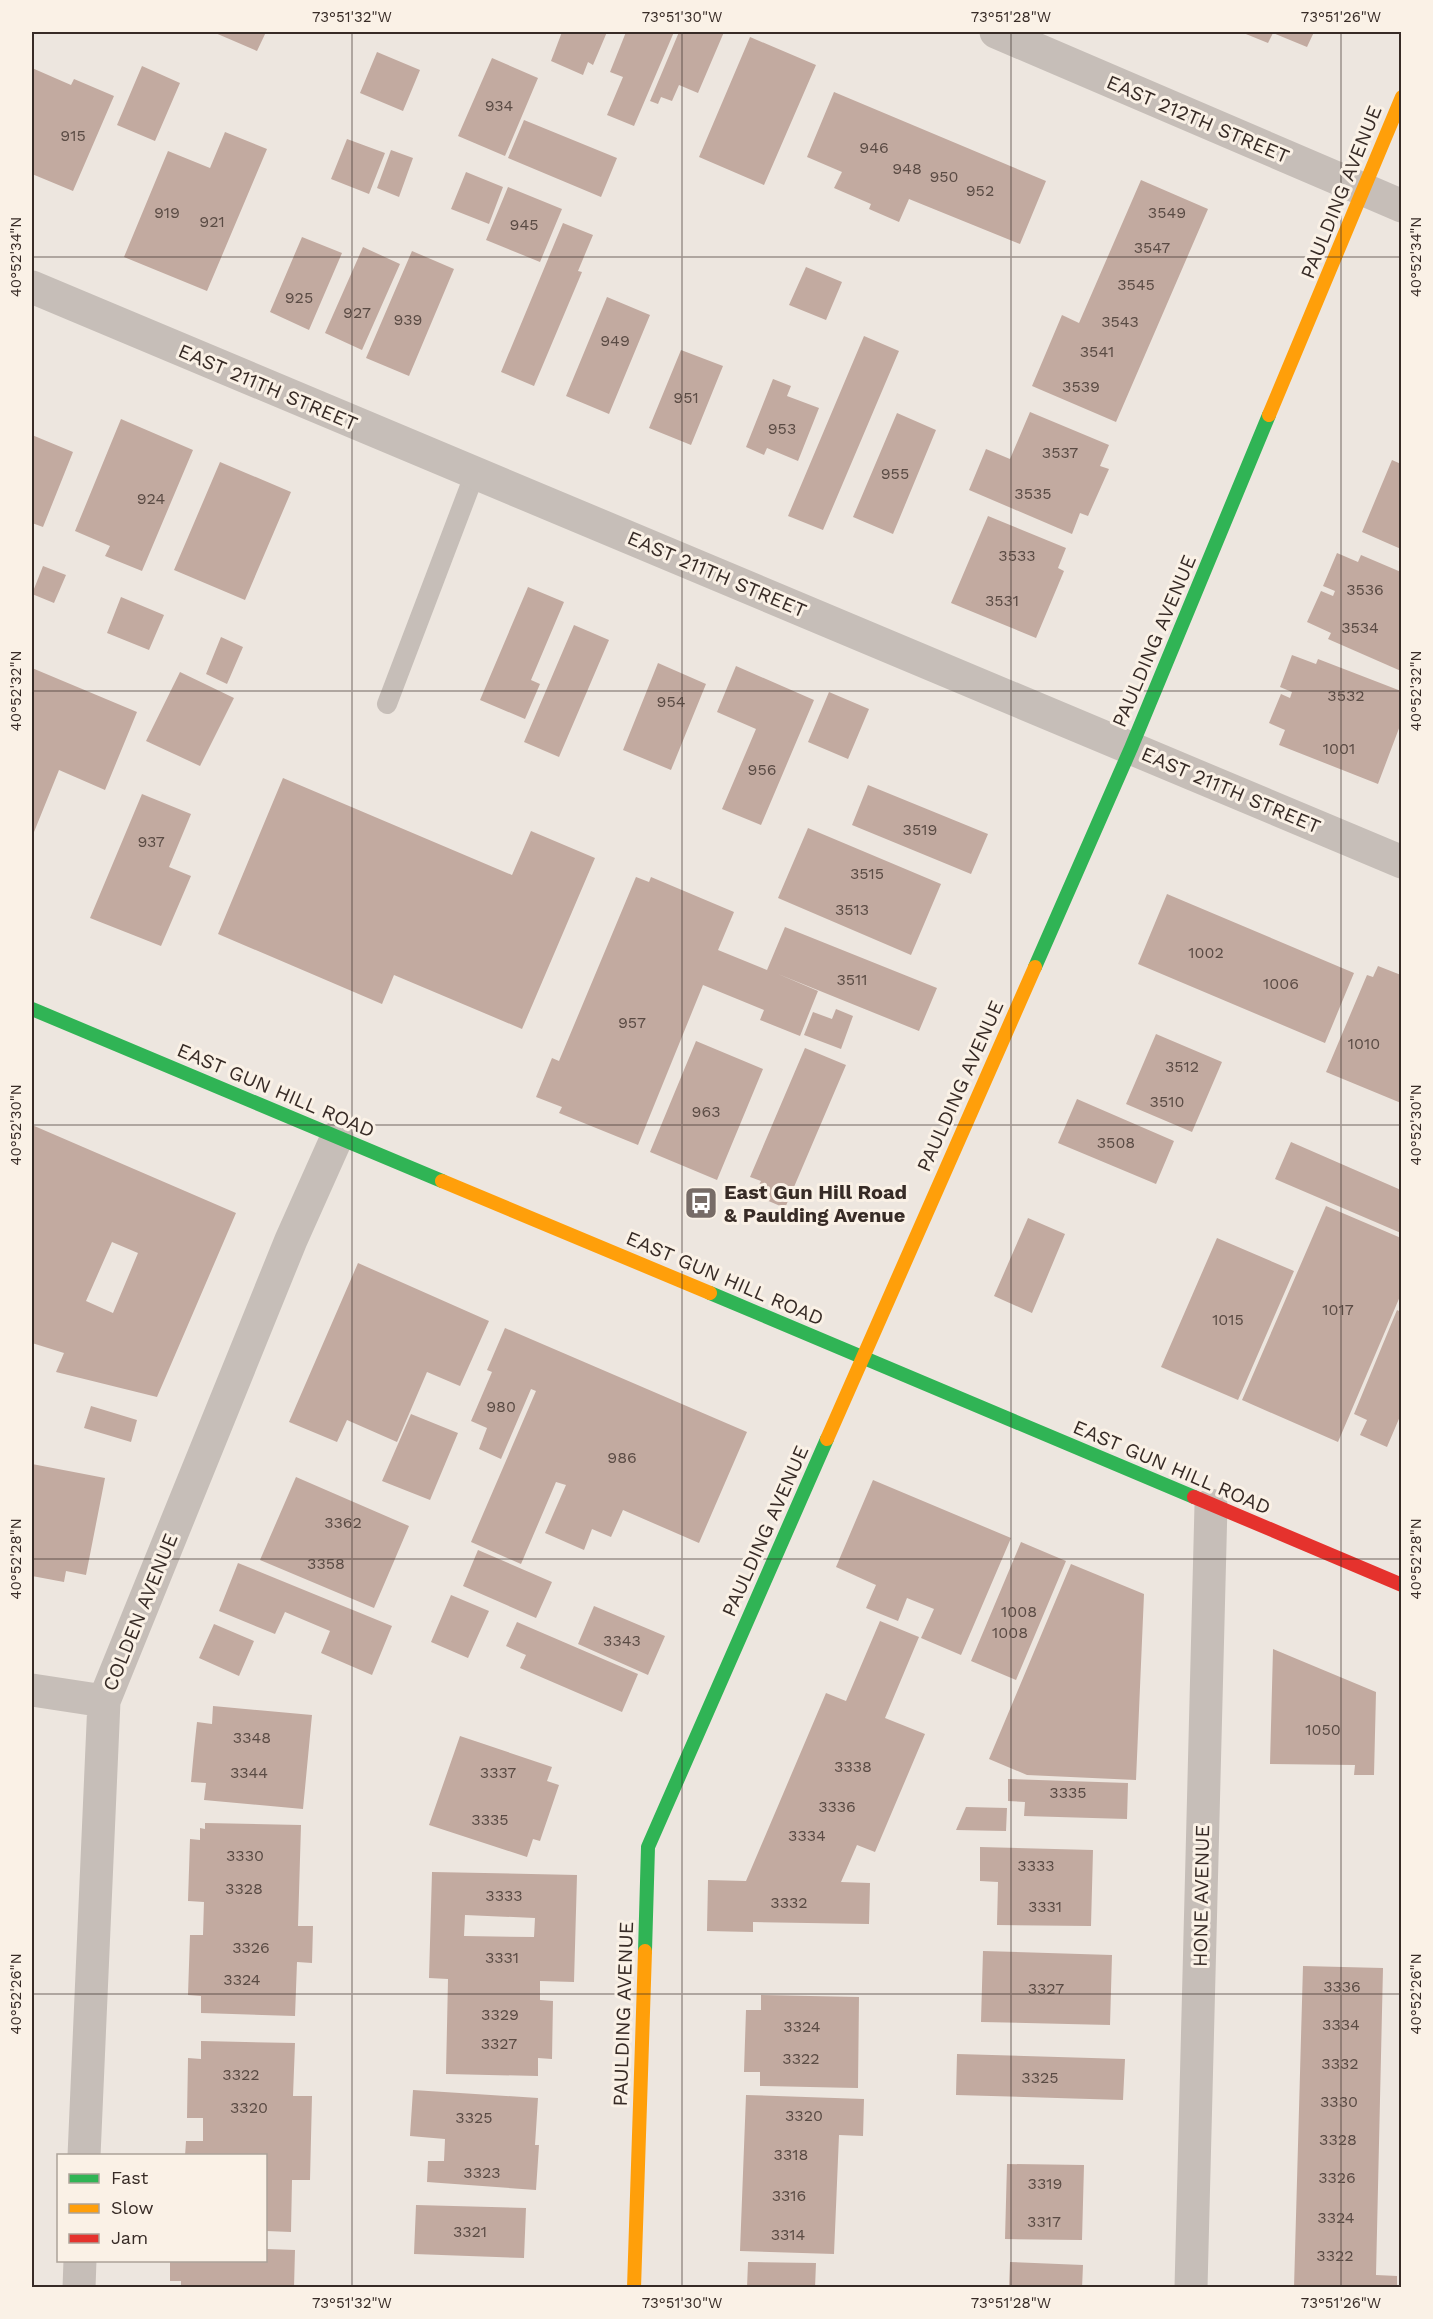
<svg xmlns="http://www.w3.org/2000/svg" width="1433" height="2319" viewBox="0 0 1433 2319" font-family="'Work Sans',sans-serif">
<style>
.building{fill:#c2aaa0;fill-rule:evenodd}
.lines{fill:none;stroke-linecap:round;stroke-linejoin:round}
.lane{stroke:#c6beb8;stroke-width:20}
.street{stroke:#c6beb8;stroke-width:33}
.fast{stroke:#30b455;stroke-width:14}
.slow{stroke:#ff9f0a;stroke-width:14}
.jam{stroke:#e5322d;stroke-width:14}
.ticks{fill:none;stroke:#372b26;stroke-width:1.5;stroke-opacity:0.45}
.labels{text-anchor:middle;stroke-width:6;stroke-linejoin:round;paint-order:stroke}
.number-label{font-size:16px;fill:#5a4b44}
.street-label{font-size:20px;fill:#372b26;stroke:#faf1e6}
.poi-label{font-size:20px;font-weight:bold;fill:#372b26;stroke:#faf1e6;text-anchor:start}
.neatline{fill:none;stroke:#372b26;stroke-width:2}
.ticks-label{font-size:15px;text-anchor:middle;fill:#372b26}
</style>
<rect width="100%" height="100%" fill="#ede6df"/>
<path class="building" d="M 213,32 L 266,32 L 257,51 Z
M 562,32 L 607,32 L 593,65 L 588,62 L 583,75 L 551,61 Z
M 626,32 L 674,32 L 634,126 L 607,115 L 623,77 L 610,72 Z
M 679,32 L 724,32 L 698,93 L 679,85 L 672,101 L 661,97 L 658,104 L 650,101 Z
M 1241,32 L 1314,32 L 1307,47 L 1273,33 L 1268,43 Z
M 750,37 L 816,65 L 764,185 L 699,157 Z
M 377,52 L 420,70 L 403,111 L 360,93 Z
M 492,58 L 538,78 L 505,156 L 458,136 Z
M 142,66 L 180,83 L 155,141 L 117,125 Z
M 32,68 L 71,85 L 74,79 L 114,96 L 73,191 L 32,174 Z
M 834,92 L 1046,181 L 1020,244 L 909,199 L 899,222 L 869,209 L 871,204 L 834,188 L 842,172 L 807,157 Z
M 524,120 L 617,158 L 601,197 L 508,158 Z
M 225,132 L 267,149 L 207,291 L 124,257 L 168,151 L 210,168 Z
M 347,139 L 385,153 L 369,194 L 331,179 Z
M 391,150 L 413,158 L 399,197 L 377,188 Z
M 466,172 L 503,187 L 489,224 L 451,209 Z
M 1141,180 L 1208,209 L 1116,422 L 1032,386 L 1062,315 L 1079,323 Z
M 508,187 L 562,209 L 540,262 L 486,240 Z
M 563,223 L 593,235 L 578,271 L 582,272 L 534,386 L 501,372 Z
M 302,237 L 342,253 L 309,330 L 270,312 Z
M 363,247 L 400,264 L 362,350 L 325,333 Z
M 412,251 L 454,269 L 409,376 L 366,358 Z
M 806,267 L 842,282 L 826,320 L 789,305 Z
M 607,297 L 650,315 L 609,414 L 566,396 Z
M 864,336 L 899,351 L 823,530 L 788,516 Z
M 681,350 L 723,366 L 691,445 L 649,428 Z
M 773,379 L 791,386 L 787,396 L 819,408 L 798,461 L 767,448 L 764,455 L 746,447 Z
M 1030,412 L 1109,445 L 1100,466 L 1109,469 L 1088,516 L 1080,513 L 1072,534 L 969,490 L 986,449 L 1010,459 Z
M 897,413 L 936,430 L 893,534 L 853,517 Z
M 121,419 L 193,450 L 142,571 L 105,556 L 110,546 L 75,531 Z
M 32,435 L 73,452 L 43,527 L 32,523 Z
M 1392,460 L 1401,464 L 1401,549 L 1362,532 Z
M 220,462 L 291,492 L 245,600 L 174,570 Z
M 988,516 L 1066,548 L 1058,568 L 1064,571 L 1036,638 L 951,603 Z
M 1337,553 L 1358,562 L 1361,555 L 1401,572 L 1401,671 L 1328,639 L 1331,633 L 1307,622 L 1321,591 L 1333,596 L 1335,591 L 1323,586 Z
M 43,566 L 66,575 L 54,603 L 32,594 Z
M 528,587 L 564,602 L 531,680 L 540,684 L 525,719 L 480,700 Z
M 121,597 L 164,615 L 149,650 L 107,633 Z
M 574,625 L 609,640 L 559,757 L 524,742 Z
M 221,637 L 243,647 L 227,684 L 206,674 Z
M 1292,655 L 1316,664 L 1318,659 L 1401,691 L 1401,723 L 1378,784 L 1279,745 L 1285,730 L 1269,723 L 1281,694 L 1290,698 L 1292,692 L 1280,687 Z
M 658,663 L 706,684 L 671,770 L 623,750 Z
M 736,666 L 814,700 L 761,825 L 722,809 L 756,729 L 717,712 Z
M 32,668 L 137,712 L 105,790 L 59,770 L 32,837 Z
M 180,672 L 234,698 L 200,766 L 146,741 Z
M 829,692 L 869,709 L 848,759 L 808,742 Z
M 283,778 L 512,875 L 531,831 L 595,858 L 522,1029 L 394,975 L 382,1004 L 218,934 Z
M 868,785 L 988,834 L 971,874 L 852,825 Z
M 142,794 L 191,814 L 169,867 L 191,876 L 161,946 L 90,918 Z
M 808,828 L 941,884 L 911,955 L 778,898 Z
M 636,877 L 649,882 L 651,877 L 734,912 L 718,950 L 767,970 L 785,927 L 937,988 L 919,1031 L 778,974 L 818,991 L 800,1036 L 760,1020 L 764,1010 L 703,985 L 638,1145 L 559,1113 L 562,1107 L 536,1097 L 552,1058 L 559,1061 Z
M 1167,894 L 1354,973 L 1325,1043 L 1138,964 Z
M 1378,966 L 1401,975 L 1401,1103 L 1326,1072 L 1367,975 L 1373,977 Z
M 836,1009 L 853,1016 L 841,1049 L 804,1035 L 813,1012 L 832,1019 Z
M 1156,1034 L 1222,1062 L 1192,1132 L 1126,1104 Z
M 696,1041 L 763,1069 L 717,1180 L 650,1152 Z
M 805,1048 L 846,1065 L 785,1208 L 754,1195 L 761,1181 L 750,1177 Z
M 1077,1099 L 1174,1141 L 1156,1184 L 1058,1143 Z
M 32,1125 L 236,1213 L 157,1397 L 56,1372 L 64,1353 L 32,1343 ZM 112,1242 L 138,1253 L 113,1313 L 86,1301 Z
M 1291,1142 L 1401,1190 L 1401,1233 L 1275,1179 Z
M 1326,1206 L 1401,1238 L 1401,1294 L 1338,1442 L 1242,1400 Z
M 1028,1218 L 1065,1234 L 1032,1313 L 994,1296 Z
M 1217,1238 L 1294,1271 L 1238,1400 L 1161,1367 Z
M 358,1263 L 489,1321 L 460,1386 L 427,1372 L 397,1442 L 347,1420 L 337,1442 L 289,1422 Z
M 1397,1310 L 1401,1312 L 1401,1414 L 1387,1447 L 1360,1435 L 1367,1420 L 1354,1414 Z
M 505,1328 L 747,1432 L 699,1543 L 623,1510 L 611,1537 L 592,1529 L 584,1550 L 545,1533 L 566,1485 L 556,1482 L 521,1564 L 471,1542 L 536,1391 L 531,1389 L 501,1459 L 479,1449 L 487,1428 L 471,1421 L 492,1372 L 487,1370 Z
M 91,1406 L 137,1420 L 131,1442 L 84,1428 Z
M 411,1414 L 458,1433 L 430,1500 L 382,1481 Z
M 32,1464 L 105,1478 L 86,1575 L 66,1571 L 64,1582 L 32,1576 Z
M 296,1477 L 409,1526 L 374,1608 L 260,1560 Z
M 873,1480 L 1011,1538 L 961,1655 L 921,1638 L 934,1609 L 907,1598 L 898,1621 L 866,1608 L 876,1585 L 836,1567 Z
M 1021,1542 L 1066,1561 L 1016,1680 L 971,1661 Z
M 478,1550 L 552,1582 L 536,1618 L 463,1586 Z
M 238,1563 L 392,1626 L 372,1675 L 321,1653 L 330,1631 L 285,1612 L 275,1634 L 219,1611 Z
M 1071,1564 L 1144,1594 L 1136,1780 L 1027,1775 L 989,1759 Z
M 451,1595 L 489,1611 L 468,1658 L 431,1642 Z
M 594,1606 L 665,1636 L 648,1675 L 578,1644 Z
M 880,1621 L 919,1637 L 885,1718 L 925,1734 L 875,1852 L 857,1845 L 841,1882 L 870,1883 L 869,1924 L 753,1922 L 753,1932 L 707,1931 L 708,1880 L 746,1881 L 826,1693 L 846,1701 Z
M 517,1622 L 638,1674 L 622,1712 L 520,1668 L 526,1655 L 506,1646 Z
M 214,1624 L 254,1641 L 239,1676 L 199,1658 Z
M 1273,1649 L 1376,1692 L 1374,1775 L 1354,1775 L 1355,1765 L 1270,1764 Z
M 213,1706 L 312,1715 L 303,1809 L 204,1800 L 206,1783 L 191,1782 L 194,1750 L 197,1722 L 212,1724 Z
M 460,1736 L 552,1767 L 547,1781 L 559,1785 L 540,1841 L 533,1839 L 527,1857 L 429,1825 Z
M 1008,1779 L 1128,1783 L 1127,1819 L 1024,1816 L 1025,1802 L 1008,1801 Z
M 966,1807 L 1007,1808 L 1006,1831 L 956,1830 Z
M 205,1823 L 301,1825 L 298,1926 L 313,1926 L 312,1963 L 297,1962 L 295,2016 L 201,2013 L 201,1996 L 188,1995 L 190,1935 L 203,1935 L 204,1902 L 188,1901 L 190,1839 L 200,1840 L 200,1828 L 205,1829 Z
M 980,1847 L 1093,1850 L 1091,1926 L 997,1925 L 998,1882 L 980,1881 Z
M 432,1872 L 577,1875 L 574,1982 L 540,1981 L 540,2000 L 553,2001 L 552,2059 L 538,2058 L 538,2076 L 446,2074 L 448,1979 L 429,1978 ZM 465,1915 L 535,1918 L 534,1937 L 464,1936 Z
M 983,1951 L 1112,1955 L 1110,2025 L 981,2022 Z
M 1303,1966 L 1383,1968 L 1376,2275 L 1397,2276 L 1397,2288 L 1294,2288 Z
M 761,1995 L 859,1997 L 858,2088 L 760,2086 L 760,2072 L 744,2072 L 746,2010 L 761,2010 Z
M 201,2041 L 295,2043 L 293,2096 L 312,2096 L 310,2180 L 292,2180 L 291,2232 L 266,2231 L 266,2156 L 185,2156 L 186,2141 L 203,2141 L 203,2118 L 187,2118 L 188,2058 L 201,2059 Z
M 957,2054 L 1125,2059 L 1123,2100 L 956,2095 Z
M 413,2090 L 538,2098 L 535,2145 L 539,2145 L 536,2190 L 427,2182 L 428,2161 L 444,2161 L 445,2139 L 410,2136 Z
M 746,2095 L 864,2099 L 863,2136 L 839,2135 L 834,2254 L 740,2251 Z
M 1007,2164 L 1084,2165 L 1082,2240 L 1005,2239 Z
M 416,2205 L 526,2208 L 524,2258 L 414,2254 Z
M 266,2249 L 295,2250 L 294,2288 L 181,2288 L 181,2281 L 170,2281 L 170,2260 L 266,2260 Z
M 748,2262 L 816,2263 L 815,2288 L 747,2288 Z
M 1010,2262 L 1083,2265 L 1082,2288 L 1009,2288 Z"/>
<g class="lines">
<path class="lane" d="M 387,704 L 475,473"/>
<path class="street" d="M 996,32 L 1402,206
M 32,287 L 1402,862
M 32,1690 L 104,1701
M 84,2156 L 104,1701 L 291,1240 L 337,1137
M 79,2288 L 80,2260
M 1191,2288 L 1211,1505"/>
<path class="fast" d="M 1035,967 L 1131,748 L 1269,415
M 32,1009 L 442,1181
M 710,1293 L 1194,1497
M 645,1951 L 648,1847 L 827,1439"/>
<path class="slow" d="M 1269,415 L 1402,97
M 442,1181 L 710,1293
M 827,1439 L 1035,967
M 634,2288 L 645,1951"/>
<path class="jam" d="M 1194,1497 L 1402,1585"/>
</g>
<path class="ticks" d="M 352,32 L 352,2288M 682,32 L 682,2288M 1011,32 L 1011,2288M 1341,32 L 1341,2288M 32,257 L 1402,257M 32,691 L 1402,691M 32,1125 L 1402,1125M 32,1559 L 1402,1559M 32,1994 L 1402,1994"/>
<defs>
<g id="bus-square" transform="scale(1.725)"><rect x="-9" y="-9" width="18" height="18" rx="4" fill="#776c67" stroke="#faf1e6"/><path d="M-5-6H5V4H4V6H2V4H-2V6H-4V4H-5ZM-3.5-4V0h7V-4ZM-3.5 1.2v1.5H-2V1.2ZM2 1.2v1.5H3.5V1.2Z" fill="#fff"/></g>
</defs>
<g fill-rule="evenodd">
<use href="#bus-square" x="701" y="1203"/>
</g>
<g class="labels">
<g class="number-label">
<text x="499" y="111">934</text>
<text x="73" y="141">915</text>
<text x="874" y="153">946</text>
<text x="907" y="174">948</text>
<text x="944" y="182">950</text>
<text x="980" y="196">952</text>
<text x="167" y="218">919</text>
<text x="1167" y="218">3549</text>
<text x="212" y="227">921</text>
<text x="524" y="230">945</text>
<text x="1152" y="253">3547</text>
<text x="1136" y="290">3545</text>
<text x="299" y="303">925</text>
<text x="357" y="318">927</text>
<text x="408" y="325">939</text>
<text x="1120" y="327">3543</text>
<text x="615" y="346">949</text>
<text x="1097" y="357">3541</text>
<text x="1081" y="392">3539</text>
<text x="686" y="403">951</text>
<text x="782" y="434">953</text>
<text x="1060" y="458">3537</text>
<text x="895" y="479">955</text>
<text x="1033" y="499">3535</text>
<text x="151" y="504">924</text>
<text x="1017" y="561">3533</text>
<text x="1365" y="595">3536</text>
<text x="1002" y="606">3531</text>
<text x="1360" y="633">3534</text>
<text x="1346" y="701">3532</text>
<text x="671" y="707">954</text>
<text x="1339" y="754">1001</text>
<text x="762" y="775">956</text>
<text x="920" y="835">3519</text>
<text x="151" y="847">937</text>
<text x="867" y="879">3515</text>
<text x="852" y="915">3513</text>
<text x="1206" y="958">1002</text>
<text x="852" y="985">3511</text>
<text x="1281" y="989">1006</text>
<text x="632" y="1028">957</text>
<text x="1364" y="1049">1010</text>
<text x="1182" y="1072">3512</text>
<text x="1167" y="1107">3510</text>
<text x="706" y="1117">963</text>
<text x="1116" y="1148">3508</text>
<text x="1338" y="1315">1017</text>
<text x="1228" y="1325">1015</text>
<text x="501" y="1412">980</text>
<text x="622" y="1463">986</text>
<text x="343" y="1528">3362</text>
<text x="326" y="1569">3358</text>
<text x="1019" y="1617">1008</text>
<text x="1010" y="1638">1008</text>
<text x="622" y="1646">3343</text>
<text x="1323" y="1735">1050</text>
<text x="252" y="1743">3348</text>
<text x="853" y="1772">3338</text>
<text x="249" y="1778">3344</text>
<text x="498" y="1778">3337</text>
<text x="1068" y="1798">3335</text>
<text x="837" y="1812">3336</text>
<text x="490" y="1825">3335</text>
<text x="807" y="1841">3334</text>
<text x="245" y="1861">3330</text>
<text x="1036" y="1871">3333</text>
<text x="244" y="1894">3328</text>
<text x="504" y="1901">3333</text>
<text x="789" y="1908">3332</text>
<text x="1045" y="1912">3331</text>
<text x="251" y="1953">3326</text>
<text x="502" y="1963">3331</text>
<text x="242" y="1985">3324</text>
<text x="1342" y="1992">3336</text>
<text x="1046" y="1994">3327</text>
<text x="500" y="2020">3329</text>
<text x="1341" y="2030">3334</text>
<text x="802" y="2032">3324</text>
<text x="499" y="2049">3327</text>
<text x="801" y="2064">3322</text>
<text x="1340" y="2069">3332</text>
<text x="241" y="2080">3322</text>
<text x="1040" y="2083">3325</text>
<text x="1339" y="2107">3330</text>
<text x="249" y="2113">3320</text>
<text x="804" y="2121">3320</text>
<text x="474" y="2123">3325</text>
<text x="1338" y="2145">3328</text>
<text x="791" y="2160">3318</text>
<text x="482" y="2178">3323</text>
<text x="1337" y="2183">3326</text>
<text x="1045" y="2189">3319</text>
<text x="789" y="2201">3316</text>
<text x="1336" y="2223">3324</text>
<text x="1044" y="2227">3317</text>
<text x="470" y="2237">3321</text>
<text x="788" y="2240">3314</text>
<text x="1335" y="2261">3322</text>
</g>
<g class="street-label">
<text transform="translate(1198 119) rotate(23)" y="7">EAST 212TH STREET</text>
<text transform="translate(1341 192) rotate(-68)" y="7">PAULDING AVENUE</text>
<text transform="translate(268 387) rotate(23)" y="7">EAST 211TH STREET</text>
<text transform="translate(717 574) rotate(23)" y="7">EAST 211TH STREET</text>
<text transform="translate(1154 641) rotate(-67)" y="7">PAULDING AVENUE</text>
<text transform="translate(1231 790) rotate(23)" y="7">EAST 211TH STREET</text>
<text transform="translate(960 1086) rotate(-66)" y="7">PAULDING AVENUE</text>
<text transform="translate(276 1090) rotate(23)" y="7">EAST GUN HILL ROAD</text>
<text transform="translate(725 1278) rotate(23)" y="7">EAST GUN HILL ROAD</text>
<text transform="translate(1172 1467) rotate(23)" y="7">EAST GUN HILL ROAD</text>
<text transform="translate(765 1531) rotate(-66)" y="7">PAULDING AVENUE</text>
<text transform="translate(140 1612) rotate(-68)" y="7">COLDEN AVENUE</text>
<text transform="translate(1201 1896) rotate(-89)" y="7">HONE AVENUE</text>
<text transform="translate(623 2014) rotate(-88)" y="7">PAULDING AVENUE</text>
</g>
<g class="poi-label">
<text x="724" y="1199">East Gun Hill Road<tspan x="724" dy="23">&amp; Paulding Avenue</tspan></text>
</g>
</g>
<rect width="1433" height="2319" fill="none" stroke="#faf1e6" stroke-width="66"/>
<rect x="57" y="2154" width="210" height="108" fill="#faf1e6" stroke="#aca299" stroke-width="1.5"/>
<rect x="69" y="2174" width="30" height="9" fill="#30b455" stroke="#aca299" stroke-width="1.5"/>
<text x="111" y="2184" font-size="18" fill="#372b26">Fast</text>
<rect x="69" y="2204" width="30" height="9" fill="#ff9f0a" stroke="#aca299" stroke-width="1.5"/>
<text x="111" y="2214" font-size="18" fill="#372b26">Slow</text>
<rect x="69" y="2234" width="30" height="9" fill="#e5322d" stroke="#aca299" stroke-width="1.5"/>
<text x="111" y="2244" font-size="18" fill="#372b26">Jam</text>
<rect x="33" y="33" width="1367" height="2253" class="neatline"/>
<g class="ticks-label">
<text x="352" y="22">73°51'32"W</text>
<text x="682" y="22">73°51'30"W</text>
<text x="1011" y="22">73°51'28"W</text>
<text x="1341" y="22">73°51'26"W</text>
<text transform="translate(16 257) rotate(-90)" y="5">40°52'34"N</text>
<text transform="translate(1416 257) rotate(-90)" y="5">40°52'34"N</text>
<text transform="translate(16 691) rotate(-90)" y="5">40°52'32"N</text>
<text transform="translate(1416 691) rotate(-90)" y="5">40°52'32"N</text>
<text transform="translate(16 1125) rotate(-90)" y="5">40°52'30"N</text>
<text transform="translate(1416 1125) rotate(-90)" y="5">40°52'30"N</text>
<text transform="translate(16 1559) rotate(-90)" y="5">40°52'28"N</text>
<text transform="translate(1416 1559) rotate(-90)" y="5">40°52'28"N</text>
<text transform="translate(16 1994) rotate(-90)" y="5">40°52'26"N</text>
<text transform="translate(1416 1994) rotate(-90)" y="5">40°52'26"N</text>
<text x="352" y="2308">73°51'32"W</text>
<text x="682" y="2308">73°51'30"W</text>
<text x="1011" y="2308">73°51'28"W</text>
<text x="1341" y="2308">73°51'26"W</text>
</g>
</svg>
